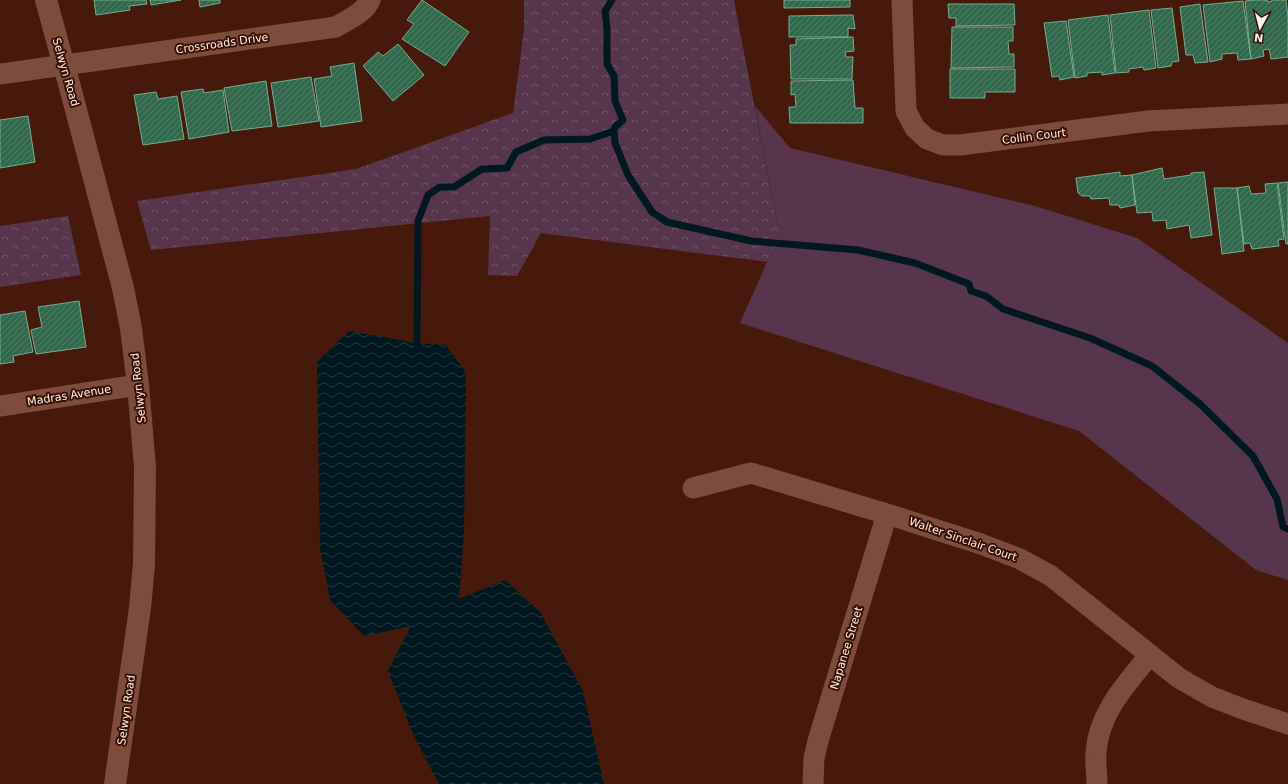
<svg xmlns="http://www.w3.org/2000/svg" width="1288" height="784" viewBox="0 0 1288 784" font-family="'DejaVu Sans',sans-serif">
<style>
.grass{fill:#57354c}
.forest{fill:url(#forest-crowns)}
.water{fill:url(#water-waves)}
.lines{fill:none;stroke-linecap:round;stroke-linejoin:round}
.stream{stroke:#00181f;stroke-width:7}
.building{fill:url(#building-hatch);stroke:#77ae8f}
.minor{stroke:#7e4c3b;stroke-width:21}
.tertiary{stroke:#7e4c3b;stroke-width:22}
.labels{text-anchor:middle;stroke-width:4;stroke-linejoin:round;paint-order:stroke}
.street-label{font-size:11px;fill:#fef2ed;stroke:#3b0f01}
</style>
<defs>
<pattern id="forest-crowns" width="20" height="18" patternUnits="userSpaceOnUse"><rect width="20" height="18" fill="#57354c"/><path d="M2 6a3 3 0 1 1 6 0M12 15a3 3 0 1 1 6 0" fill="none" stroke="#705366"/></pattern>
<pattern id="water-waves" width="16" height="10" patternUnits="userSpaceOnUse"><rect width="16" height="10" fill="#00181f"/><path d="M0 5q4-4 8 0t8 0" fill="none" stroke="#263a40"/></pattern>
<pattern id="building-hatch" width="6" height="6" patternUnits="userSpaceOnUse"><rect width="6" height="6" fill="#32684c"/><path d="M-1 1l2-2M0 6l6-6M5 7l2-2" fill="none" stroke="#517e66"/></pattern>
</defs>
<rect width="100%" height="100%" fill="#46190a"/>
<path class="grass" d="M 755,106 L 790,148 L 1035,206 L 1137,238 L 1288,343 L 1288,580 L 1256,570 L 1079,431 L 740,323 L 767,262 L 781,243 Z"/>
<path class="forest" d="M 524,0 L 734,0 L 735,6 L 781,243 L 767,262 L 541,233 L 517,276 L 488,275 L 490,216 L 151,250 L 137,201 L 356,169 L 513,113 L 524,29 Z
M 68,216 L 81,275 L 0,287 L 0,226 Z"/>
<path class="water" d="M 349,331 L 417,343 L 446,345 L 466,373 L 464,534 L 459,599 L 505,580 L 540,612 L 583,691 L 604,784 L 439,784 L 414,736 L 388,671 L 411,626 L 364,636 L 330,600 L 320,548 L 317,362 Z"/>
<g class="lines">
<path class="stream" d="M 612,0 L 605,11 L 607,29 L 607,64 L 614,76 L 615,101 L 623,120 L 615,127 L 614,131 L 615,143 L 628,175 L 652,212 L 667,222 L 751,241 L 858,250 L 915,263 L 969,284 L 971,291 L 986,296 L 1003,309 L 1090,338 L 1152,366 L 1200,404 L 1253,456 L 1277,499 L 1283,527 L 1288,529
M 417,343 L 418,221 L 428,195 L 440,187 L 454,187 L 482,169 L 507,168 L 516,152 L 544,140 L 590,139 L 614,131"/>
</g>
<path class="building" d="M 94,0 L 146,0 L 147,4 L 129,6 L 130,10 L 96,15 Z
M 150,0 L 181,0 L 151,5 Z
M 199,0 L 220,0 L 220,3 L 200,7 Z
M 422,0 L 469,32 L 445,66 L 402,39 L 414,24 L 407,20 Z
M 784,0 L 850,0 L 850,7 L 784,8 Z
M 1254,0 L 1267,0 L 1268,2 L 1272,1 L 1272,0 L 1286,0 L 1288,17 L 1288,57 L 1271,59 L 1269,49 L 1263,50 L 1264,56 L 1251,59 L 1245,1 Z
M 1243,1 L 1251,59 L 1238,60 L 1237,53 L 1222,54 L 1222,59 L 1210,62 L 1203,5 Z
M 948,4 L 1014,4 L 1015,25 L 956,26 L 956,18 L 949,18 Z
M 1200,4 L 1208,62 L 1195,63 L 1193,55 L 1186,55 L 1180,7 Z
M 1172,8 L 1179,61 L 1172,62 L 1171,66 L 1158,68 L 1151,10 Z
M 1149,10 L 1156,68 L 1144,70 L 1143,67 L 1129,69 L 1129,72 L 1116,73 L 1110,15 Z
M 853,15 L 855,29 L 848,28 L 848,37 L 789,37 L 789,16 Z
M 1108,15 L 1115,73 L 1102,75 L 1102,72 L 1087,73 L 1087,76 L 1075,78 L 1068,20 Z
M 1066,21 L 1074,77 L 1060,80 L 1059,76 L 1052,77 L 1044,23 Z
M 952,27 L 1013,27 L 1013,41 L 1008,41 L 1009,54 L 1014,54 L 1014,67 L 951,68 Z
M 853,37 L 854,51 L 845,52 L 846,57 L 853,57 L 852,79 L 791,79 L 790,45 L 796,45 L 796,39 Z
M 398,44 L 424,75 L 393,101 L 363,66 L 378,52 L 383,56 Z
M 354,63 L 362,121 L 321,127 L 314,79 L 332,76 L 330,67 Z
M 950,69 L 1015,69 L 1015,92 L 985,92 L 985,98 L 950,98 Z
M 311,77 L 319,121 L 278,127 L 271,83 Z
M 853,80 L 855,108 L 863,108 L 863,123 L 790,123 L 789,107 L 796,107 L 795,94 L 791,95 L 791,81 Z
M 266,81 L 272,126 L 232,131 L 224,88 Z
M 203,89 L 204,93 L 223,90 L 229,132 L 189,139 L 181,92 Z
M 156,92 L 158,99 L 177,96 L 184,139 L 143,145 L 134,95 Z
M 28,116 L 35,162 L 0,168 L 0,120 Z
M 1162,168 L 1164,179 L 1191,175 L 1191,173 L 1204,172 L 1212,235 L 1191,238 L 1189,225 L 1167,229 L 1166,220 L 1153,221 L 1152,212 L 1137,213 L 1132,175 Z
M 1120,172 L 1120,176 L 1132,175 L 1135,205 L 1120,208 L 1119,205 L 1110,205 L 1109,198 L 1091,199 L 1090,196 L 1082,196 L 1078,193 L 1076,178 Z
M 1288,182 L 1288,244 L 1286,244 L 1278,183 Z
M 1277,183 L 1284,239 L 1278,240 L 1279,246 L 1252,249 L 1250,243 L 1244,244 L 1237,188 L 1249,186 L 1251,194 L 1266,193 L 1265,184 Z
M 1214,188 L 1237,188 L 1244,251 L 1222,254 Z
M 79,301 L 86,347 L 36,354 L 31,330 L 42,327 L 38,307 Z
M 25,311 L 33,352 L 13,356 L 14,362 L 0,364 L 0,315 Z"/>
<g class="lines">
<path class="minor" d="M 902,0 L 906,111 L 915,128 L 927,139 L 943,145 L 960,145 L 1148,121 L 1288,114
M 0,74 L 336,27 C 347,20 365,13 370,0
M 0,406 L 138,385
M 693,488 L 751,473 L 887,514 L 981,544 L 1020,559 L 1051,576 L 1179,678 L 1212,697 L 1243,709 L 1288,724
M 813,784 L 814,758 L 818,741 L 887,514
M 1097,784 C 1097,774 1095,763 1096,753 C 1098,714 1126,684 1150,655"/>
<path class="tertiary" d="M 46,0 L 71,91 L 123,288 L 131,328 L 138,385 L 145,467 L 144,564 L 140,608 L 115,784"/>
</g>
<g class="labels">
<g class="street-label">
<text transform="translate(222 43) rotate(-8)" y="4">Crossroads Drive</text>
<text transform="translate(66 72) rotate(74)" y="4">Selwyn Road</text>
<text transform="translate(1034 136) rotate(-7)" y="4">Collin Court</text>
<text transform="translate(138 388) rotate(-96)" y="4">Selwyn Road</text>
<text transform="translate(69 395) rotate(-9)" y="4">Madras Avenue</text>
<text transform="translate(963 539) rotate(19)" y="4">Walter Sinclair Court</text>
<text transform="translate(846 648) rotate(-73)" y="4">Napanee Street</text>
<text transform="translate(126 710) rotate(-82)" y="4">Selwyn Road</text>
</g>
</g>
<g transform="translate(1260 28) rotate(187)" stroke="#3b0f01" stroke-width="3" paint-order="stroke">
<path d="M0-3L7 15L0 10L-7 15Z" fill="#fef2ed"/>
<text y="-6" font-size="11" font-weight="bold" text-anchor="middle" fill="#fef2ed">N</text>
</g>
</svg>
